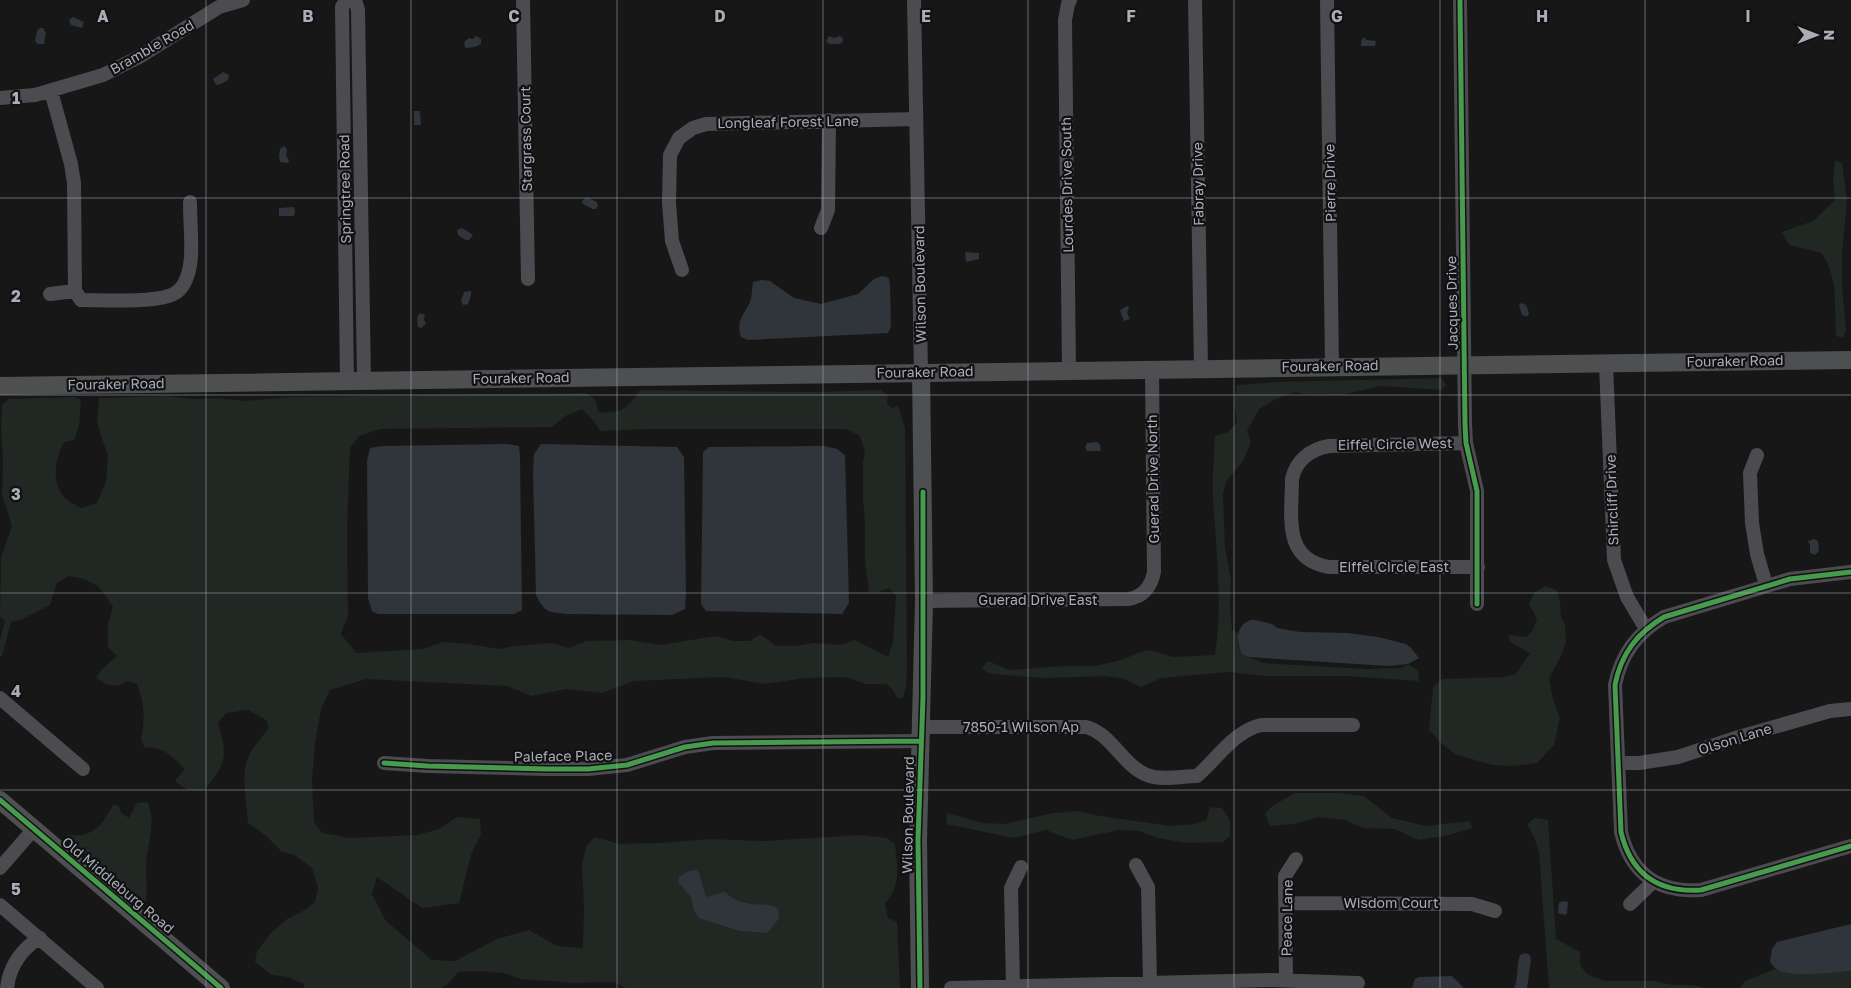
<svg xmlns="http://www.w3.org/2000/svg" width="1851" height="988" viewBox="0 0 1851 988" font-family="'Golos Text',sans-serif">
<style>
.green{fill:#212722;fill-rule:evenodd}
.water{fill:#30353b}
.lines{fill:none;stroke-linecap:round;stroke-linejoin:round}
.minor{stroke:#4c4c50;stroke-width:14}
.major{stroke:#4e4f51;stroke-width:18}
.cycleway-casing{stroke:#111113;stroke-width:8}
.cycleway{stroke:#469c4c;stroke-width:5}
.grid{fill:none;stroke:#aaadb6;stroke-width:1;stroke-opacity:0.55}
.labels{text-anchor:middle;stroke-width:4.5;stroke-linejoin:round;paint-order:stroke}
.street-label{font-size:14px;fill:#aaadb6;stroke:#111113}
.grid-label{font-size:16px;text-anchor:middle;font-weight:bold;fill:#aaadb6;stroke:#111113;stroke-width:4.5;stroke-linejoin:round;paint-order:stroke}
</style>
<rect width="100%" height="100%" fill="#171717"/>
<path class="green" d="M 1835,160 L 1842,163 L 1847,199 L 1842,256 L 1842,285 L 1846,330 L 1843,338 L 1836,336 C 1834,305 1839,281 1822,253 L 1789,245 L 1782,232 L 1813,221 L 1835,200 L 1833,179 Z
M 1442,378 L 1446,385 L 1442,390 L 1381,386 L 1341,395 L 1304,394 L 1295,392 L 1274,400 L 1259,409 L 1247,431 L 1251,442 L 1243,461 L 1226,482 L 1223,493 L 1225,547 L 1231,580 L 1230,605 L 1232,630 L 1238,633 L 1238,646 L 1242,654 L 1263,663 L 1278,664 L 1366,669 L 1402,668 L 1408,664 L 1418,671 L 1419,681 L 1347,676 L 1264,676 L 1229,672 L 1161,678 L 1141,687 L 1124,679 L 1106,676 L 1045,678 L 1003,675 L 988,673 L 982,668 L 988,661 L 1009,670 L 1064,666 L 1095,666 L 1121,660 L 1146,650 L 1157,652 L 1172,657 L 1215,655 C 1223,603 1216,550 1213,498 C 1212,477 1214,457 1215,436 L 1228,432 L 1237,423 L 1234,402 L 1237,385 L 1277,382 Z
M 640,390 L 816,392 L 881,390 L 888,395 L 887,404 L 892,408 L 898,405 L 905,428 L 907,669 L 906,687 L 903,698 L 897,698 L 893,690 L 886,684 L 866,684 L 845,677 L 805,678 L 765,684 L 723,677 L 634,681 L 602,693 L 566,689 L 532,696 L 507,686 L 366,679 L 330,690 L 321,709 L 315,743 L 312,781 L 314,822 L 322,833 L 350,838 L 417,835 L 439,829 L 457,817 L 480,819 L 481,834 L 471,855 L 459,903 L 422,908 L 377,877 L 372,894 L 385,920 L 432,960 L 455,961 L 497,939 L 529,930 L 557,946 L 583,948 L 584,907 L 582,866 L 586,846 L 595,837 L 619,844 L 660,843 L 709,839 L 762,841 L 862,835 L 887,838 L 895,844 C 897,868 902,884 885,904 L 888,918 L 897,922 L 900,988 L 626,988 L 613,982 L 575,983 L 521,979 L 503,973 L 481,971 L 458,972 L 447,985 L 441,988 L 304,988 L 304,984 L 288,977 L 272,975 L 255,962 L 257,951 L 271,933 L 287,919 L 303,911 L 315,902 L 318,888 L 312,868 L 296,856 L 281,851 L 265,835 L 248,823 C 247,808 242,777 246,764 C 249,751 261,738 269,728 L 266,720 L 248,710 L 226,713 L 218,723 C 228,756 227,764 203,791 L 187,790 L 175,781 L 185,769 C 173,757 163,746 145,748 L 141,740 C 145,718 145,706 137,684 L 126,681 C 115,690 107,685 96,678 L 102,669 L 117,656 L 108,647 L 108,624 L 113,607 L 99,587 L 84,579 L 69,576 L 57,583 L 50,605 L 20,620 L 11,622 L 2,656 L 0,656 L 0,640 L 5,621 L 0,617 L 1,557 L 12,526 L 2,495 L 3,463 L 1,426 L 2,405 L 9,399 L 75,397 L 81,400 L 79,426 L 74,440 L 64,442 C 55,458 51,482 64,497 C 68,502 76,505 81,508 L 97,503 L 106,482 L 108,455 L 102,439 L 97,421 L 99,398 L 166,396 L 193,399 L 217,398 L 244,401 L 291,397 L 586,393 L 595,399 L 599,412 C 623,414 626,408 640,390 ZM 582,409 L 593,420 L 600,431 L 647,429 L 846,429 L 859,435 L 865,451 L 863,462 L 863,500 L 865,521 L 865,562 L 869,592 L 878,592 L 889,588 L 896,596 L 893,642 L 888,657 L 854,640 L 840,645 L 814,643 L 796,646 L 776,646 L 760,634 L 750,641 L 734,641 L 715,636 L 661,645 L 630,640 L 586,641 L 569,648 L 552,643 L 515,646 L 498,649 L 470,644 L 442,642 L 424,649 L 356,653 L 341,634 L 348,615 L 347,532 L 350,448 L 359,436 L 380,429 L 552,427 L 567,415 Z
M 1545,586 L 1557,590 L 1560,601 L 1561,617 L 1565,625 L 1566,641 L 1561,656 L 1549,678 L 1553,699 L 1560,718 L 1554,745 L 1537,763 L 1513,766 L 1492,765 L 1455,754 L 1441,743 L 1429,730 L 1433,687 L 1442,679 L 1504,677 L 1516,674 L 1530,653 L 1510,642 L 1508,635 L 1526,637 L 1532,631 L 1537,619 L 1529,604 L 1534,593 Z
M 1295,793 L 1340,793 L 1364,796 L 1392,818 L 1426,826 L 1470,821 L 1472,828 L 1449,835 L 1419,840 L 1394,829 L 1363,828 L 1345,820 L 1318,817 L 1294,824 L 1270,826 L 1265,814 L 1272,806 Z
M 147,802 C 158,822 146,846 146,868 C 146,879 148,892 145,903 L 67,840 L 66,835 C 93,838 101,827 113,805 L 119,806 L 121,813 L 129,818 L 137,803 Z
M 1210,807 L 1222,808 L 1230,821 L 1230,836 L 1223,842 L 1187,843 L 1158,838 L 1139,831 L 1119,830 L 1072,840 L 1046,830 L 1014,838 L 946,824 L 947,813 L 982,823 L 1005,824 L 1053,813 L 1077,811 L 1100,816 L 1170,826 L 1195,824 L 1206,820 Z
M 1535,818 L 1548,820 L 1556,939 L 1580,952 L 1580,965 L 1587,974 L 1605,981 L 1656,981 L 1672,985 L 1692,985 L 1706,988 L 1549,988 L 1539,852 L 1534,837 L 1527,824 Z
M 1775,969 L 1789,973 L 1851,971 L 1851,988 L 1734,988 L 1739,988 L 1745,981 Z"/>
<path class="water" d="M 73,17 L 84,22 L 82,28 L 71,25 L 69,20 Z
M 40,28 L 43,28 L 46,33 L 44,44 L 38,44 L 35,41 L 37,31 Z
M 476,36 L 481,39 L 481,44 L 475,47 L 466,48 L 464,44 L 465,41 L 469,38 L 473,39 Z
M 829,36 L 834,38 L 840,36 L 843,38 L 843,41 L 840,44 L 829,44 L 826,41 Z
M 1363,37 L 1367,40 L 1376,41 L 1375,46 L 1361,46 L 1361,42 Z
M 223,72 L 229,75 L 228,80 L 221,84 L 216,85 L 213,79 Z
M 414,111 L 419,111 L 420,112 L 421,125 L 414,125 Z
M 284,146 L 287,149 L 286,156 L 289,160 L 288,163 L 280,162 L 279,155 L 280,149 Z
M 587,197 L 597,202 L 598,206 L 596,209 L 593,209 L 583,204 L 582,201 Z
M 294,207 L 295,211 L 294,216 L 279,216 L 279,208 Z
M 462,228 L 473,235 L 469,240 L 466,240 L 458,235 L 457,230 Z
M 966,252 L 979,253 L 979,259 L 966,262 L 965,254 Z
M 882,276 L 889,278 L 890,285 L 891,326 L 888,333 L 748,340 L 741,337 C 735,319 746,314 751,299 C 752,294 752,288 753,282 L 762,280 L 770,281 L 794,298 L 821,304 L 858,294 L 874,279 Z
M 471,291 L 471,295 L 468,304 L 463,305 L 461,301 L 464,292 Z
M 1521,303 L 1526,305 L 1529,313 L 1527,317 L 1522,315 L 1519,305 Z
M 1127,306 L 1129,307 L 1127,313 L 1130,319 L 1124,321 L 1120,310 Z
M 420,313 L 425,315 L 424,320 L 426,324 L 421,328 L 418,327 L 417,318 Z
M 1097,442 L 1100,444 L 1101,451 L 1087,451 L 1085,447 L 1087,443 Z
M 506,444 L 519,446 L 520,458 L 522,610 L 514,614 L 378,614 L 372,611 L 368,598 L 367,461 L 370,448 L 381,446 Z
M 541,444 L 677,447 L 684,457 L 686,595 L 685,609 L 672,615 L 567,614 C 548,612 545,613 536,595 L 533,472 L 534,454 Z
M 824,446 L 837,449 L 845,455 L 849,603 L 842,614 L 706,611 L 701,604 L 703,452 L 709,447 Z
M 1814,539 L 1818,541 L 1819,551 L 1815,555 L 1810,553 L 1810,545 L 1808,541 Z
M 1250,620 L 1255,620 L 1272,624 L 1277,628 L 1300,632 L 1347,633 L 1378,637 L 1406,644 L 1411,648 L 1419,658 L 1408,664 L 1389,666 L 1248,657 L 1242,654 C 1236,641 1235,627 1250,620 Z
M 697,870 C 704,881 702,891 707,897 L 724,892 C 730,896 738,902 746,903 C 757,906 768,902 778,909 C 781,921 774,924 767,933 L 740,931 L 699,918 L 694,911 L 691,897 L 678,882 L 679,877 L 689,871 Z
M 1562,901 L 1568,902 L 1567,913 L 1565,915 L 1558,913 L 1559,903 Z
M 1851,924 L 1851,971 C 1834,972 1788,979 1775,968 C 1773,966 1772,964 1770,962 L 1772,949 L 1777,942 Z
M 1525,953 L 1530,955 L 1531,960 L 1527,988 L 1514,988 C 1519,978 1516,965 1520,955 Z
M 1452,976 L 1464,988 L 1412,988 L 1415,979 L 1419,977 Z"/>
<g class="lines">
<path class="minor" d="M 346,0 L 342,7 L 347,380
M 355,0 L 358,10 L 364,380
M 523,0 L 528,279
M 914,0 L 921,372
M 1195,0 L 1201,368
M 1327,0 L 1332,366
M 1460,0 L 1465,424 L 1466,443 L 1477,491 L 1477,604
M 51,91 L 71,164 L 74,183 L 75,291
M 0,98 L 35,95 L 103,75 L 139,57 L 219,7 L 243,0
M 821,228 L 828,210 L 829,120
M 682,270 L 672,241 L 669,203 L 670,155 L 679,138 L 693,128 L 706,124 L 916,119
M 75,291 L 81,300 C 103,300 160,304 177,292 C 187,284 190,269 191,257 C 192,239 190,220 190,202
M 50,294 L 75,291
M 1606,364 L 1614,560 L 1627,597 L 1646,629
M 1069,370 L 1065,20 L 1068,4 L 1070,0
M 1466,443 L 1329,446 C 1311,449 1296,460 1292,479 C 1292,516 1282,559 1329,567 L 1478,567
M 1757,455 L 1750,473 L 1752,523 L 1757,554 L 1766,585
M 1851,572 L 1790,579 L 1664,617 C 1637,633 1621,654 1615,685 L 1621,832 C 1631,874 1658,893 1701,890 L 1851,846
M 924,601 L 1128,599 C 1143,597 1151,587 1154,572 L 1152,369
M 0,698 L 83,769
M 921,727 L 1086,727 C 1112,734 1122,765 1147,775 C 1161,781 1182,776 1197,776 C 1218,758 1233,732 1261,725 L 1353,725
M 384,763 L 428,766 L 548,769 L 588,769 L 627,765 L 685,747 L 713,743 L 921,741
M 1618,763 L 1639,763 L 1678,757 L 1739,737 L 1830,711 L 1851,709
M 1136,865 L 1148,887 L 1150,983
M 0,868 L 34,829
M 1286,903 L 1472,904 L 1495,911
M 1630,904 L 1654,881
M 0,905 L 97,988
M 1286,980 L 1285,876 L 1296,859
M 1013,987 L 1011,888 L 1021,867
M 7,988 C 9,967 22,948 40,938
M 951,988 L 1271,980 L 1358,983"/>
<path class="major" d="M 0,386 L 1851,360
M 0,800 L 221,988
M 920,988 L 918,840 L 924,601 L 921,372"/>
<g class="cycleway-casing">
<path id="cycleway" d="M 1460,0 L 1465,424 L 1466,443 L 1477,491 L 1477,604
M 1851,572 L 1790,579 L 1664,617 C 1637,633 1621,654 1615,685 L 1621,832 C 1631,874 1658,893 1701,890 L 1851,846
M 384,763 L 428,766 L 548,769 L 588,769 L 627,765 L 685,747 L 713,743 L 921,741
M 0,800 L 221,988
M 920,988 L 918,840 L 923,697 L 923,492"/>
</g>
<use href="#cycleway" class="cycleway"/>
</g>
<path class="grid" d="M 206,0 L 206,988M 411,0 L 411,988M 617,0 L 617,988M 823,0 L 823,988M 1028,0 L 1028,988M 1234,0 L 1234,988M 1440,0 L 1440,988M 1645,0 L 1645,988M 0,198 L 1851,198M 0,395 L 1851,395M 0,593 L 1851,593M 0,790 L 1851,790"/>
<g class="labels">
<g class="street-label">
<text transform="translate(152 47) rotate(-30)" y="5">Bramble Road</text>
<text transform="translate(788 122) rotate(-1)" y="5">Longleaf Forest Lane</text>
<text transform="translate(526 139) rotate(-91)" y="5">Stargrass Court</text>
<text transform="translate(1330 183) rotate(-91)" y="5">Pierre Drive</text>
<text transform="translate(1198 184) rotate(-91)" y="5">Fabray Drive</text>
<text transform="translate(1067 185) rotate(-91)" y="5">Lourdes Drive South</text>
<text transform="translate(345 189) rotate(-91)" y="5">Springtree Road</text>
<text transform="translate(920 284) rotate(-91)" y="5">Wilson Boulevard</text>
<text transform="translate(1452 303) rotate(-91)" y="5">Jacques Drive</text>
<text transform="translate(1735 361) rotate(-1)" y="5">Fouraker Road</text>
<text transform="translate(1330 366) rotate(-1)" y="5">Fouraker Road</text>
<text transform="translate(925 372) rotate(-1)" y="5">Fouraker Road</text>
<text transform="translate(521 378) rotate(-1)" y="5">Fouraker Road</text>
<text transform="translate(116 384) rotate(-1)" y="5">Fouraker Road</text>
<text transform="translate(1395 444) rotate(-1)" y="5">Eiffel Circle West</text>
<text transform="translate(1153 479) rotate(-91)" y="5">Guerad Drive North</text>
<text transform="translate(1612 500) rotate(-92)" y="5">Shircliff Drive</text>
<text x="1394" y="572">Eiffel Circle East</text>
<text x="1038" y="605">Guerad Drive East</text>
<text x="1021" y="732">7850-1 Wilson Ap</text>
<text transform="translate(1735 739) rotate(-17)" y="5">Olson Lane</text>
<text transform="translate(563 756) rotate(-1)" y="5">Paleface Place</text>
<text transform="translate(908 815) rotate(-89)" y="5">Wilson Boulevard</text>
<text transform="translate(118 885) rotate(40)" y="5">Old Middleburg Road</text>
<text x="1391" y="908">Wisdom Court</text>
<text transform="translate(1287 918) rotate(-89)" y="5">Peace Lane</text>
</g>
</g>
<g class="grid-label">
<text x="103" y="22">A</text>
<text x="308" y="22">B</text>
<text x="514" y="22">C</text>
<text x="720" y="22">D</text>
<text x="926" y="22">E</text>
<text x="1131" y="22">F</text>
<text x="1337" y="22">G</text>
<text x="1542" y="22">H</text>
<text x="1748" y="22">I</text>
<text x="16" y="104">1</text>
<text x="16" y="302">2</text>
<text x="16" y="500">3</text>
<text x="16" y="697">4</text>
<text x="16" y="895">5</text>
</g>
<g transform="translate(1816 35) rotate(90)" stroke="#111113" stroke-width="4" paint-order="stroke">
<path d="M0-4L9 19L0 12L-9 19Z" fill="#aaadb6"/>
<text y="-8" font-size="14" font-weight="bold" text-anchor="middle" fill="#aaadb6">N</text>
</g>
</svg>
